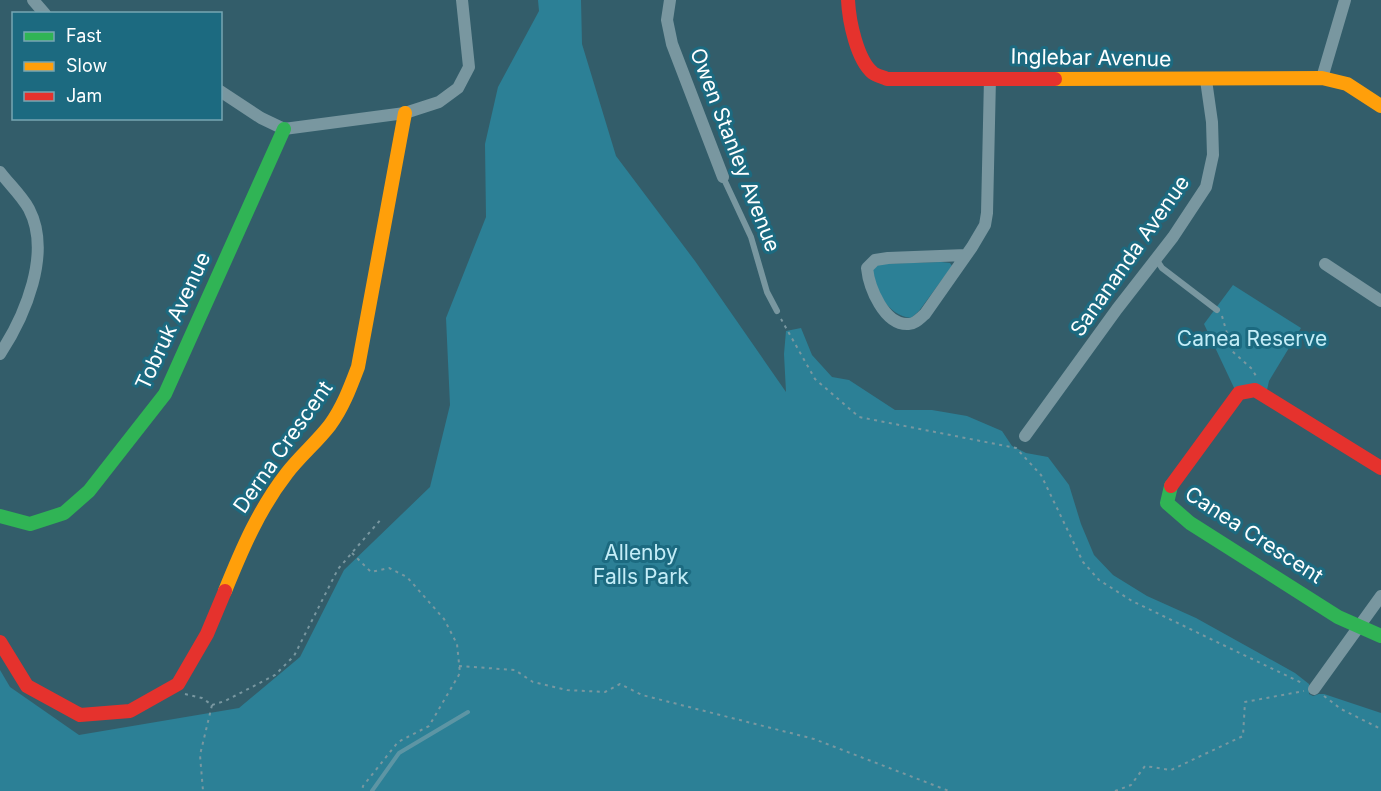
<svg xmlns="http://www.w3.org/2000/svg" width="1381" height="791" viewBox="0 0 1381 791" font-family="Inter,sans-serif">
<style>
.green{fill:#2c8096}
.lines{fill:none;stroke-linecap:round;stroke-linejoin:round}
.stream{stroke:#5d95a4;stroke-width:4}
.path{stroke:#7997a0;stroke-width:2;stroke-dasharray:3 4.5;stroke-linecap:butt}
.lane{stroke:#7997a0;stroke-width:6}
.street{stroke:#7997a0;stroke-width:12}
.fast{stroke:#30b455;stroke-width:14}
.slow{stroke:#ff9f0a;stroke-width:14}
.jam{stroke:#e5322d;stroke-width:14}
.labels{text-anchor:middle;stroke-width:6;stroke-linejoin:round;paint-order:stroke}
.street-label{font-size:21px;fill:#fff;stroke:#1c6a80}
.park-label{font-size:21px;fill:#c4edf7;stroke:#1c6a80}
</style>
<rect width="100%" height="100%" fill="#335d6a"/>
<path class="green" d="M 538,0 L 581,0 L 582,44 L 616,156 L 695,261 L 786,392 L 784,354 L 786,331 L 801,328 L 812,355 L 832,377 L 849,380 L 895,410 L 932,410 L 967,416 L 1002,431 L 1012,446 L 1026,453 L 1048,457 L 1069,485 L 1081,524 L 1094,555 L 1113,575 L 1147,596 L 1196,618 L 1295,673 L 1309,684 L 1309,694 L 1313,696 L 1319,694 L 1324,694 L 1381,713 L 1381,791 L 0,791 L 0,670 L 10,687 L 79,735 L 239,708 L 300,657 L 344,570 L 430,487 L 450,405 L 446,318 L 486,217 L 485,144 L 498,87 L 539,11 Z
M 941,262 L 950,263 L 952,266 L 919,311 L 911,318 C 887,315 876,291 871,269 L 879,264 Z
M 1233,285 L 1301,328 L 1269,381 L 1267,390 L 1236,392 L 1204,324 Z"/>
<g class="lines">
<path class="stream" d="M 372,791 L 399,753 L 468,712"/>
<path class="path" d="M 1222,316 L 1232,351 L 1252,369 L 1256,376
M 781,319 L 815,379 L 859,417 L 1016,448 L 1041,475 L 1083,562 L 1099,580 L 1132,601 L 1304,684
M 352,553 L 371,572 L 389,568 L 407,577 L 444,619 L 457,644 L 460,673 L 429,726 L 398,742 L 363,786 L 362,791
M 459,666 L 515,670 L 533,682 L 567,690 L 605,692 L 620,684 L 642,695 L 814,739 L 949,791
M 185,694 L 202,698 L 212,705 L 200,755 L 203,791
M 1324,696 L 1341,709 L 1381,729
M 212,705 L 225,701 L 275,675 L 294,656 L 338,569 L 382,518
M 1115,791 L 1131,785 L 1145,766 L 1171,770 L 1243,736 L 1245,702 L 1304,691"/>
<path class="lane" d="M 723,177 L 751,237 L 767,292 L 777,311
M 1156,259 L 1162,268 L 1217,310"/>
<path class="street" d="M 33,0 L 45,14
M 670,0 L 667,20 L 672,44 L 723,177
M 1322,78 L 1345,0
M 220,91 L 261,118 L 284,129 L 405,113 L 439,102 L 458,88 L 469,67 L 462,0
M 0,172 C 9,184 22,196 29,209 C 52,253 25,316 0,354
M 966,255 L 888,258 L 875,260 L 867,268 C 869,287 884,326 909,324 C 915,324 920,318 925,314 L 972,247 L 985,225 L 987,213 L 990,78
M 1325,264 L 1381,301
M 1025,436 L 1117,309 L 1173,237 L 1206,187 L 1213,155 L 1212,122 L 1206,80
M 1314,689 L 1381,596"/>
<path class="fast" d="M 1171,486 L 1167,503 L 1190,523 L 1338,617 L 1381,636
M 0,516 L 30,524 L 64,513 L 89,491 L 165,394 L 284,129"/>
<path class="slow" d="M 1055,79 L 1322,78 L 1347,84 L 1381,106
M 225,591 C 242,549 259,509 287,473 C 300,456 317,442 330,425 C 343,407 350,388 358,367 L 405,113"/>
<path class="jam" d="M 848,0 C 849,21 857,60 873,73 C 877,76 883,77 887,79 L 1055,79
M 1171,486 L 1239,393 L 1255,390 L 1381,468
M 0,642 L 27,686 L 80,715 L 130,711 L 178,684 L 207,634 L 225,591"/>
</g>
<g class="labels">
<g class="street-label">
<text transform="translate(1091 58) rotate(1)" y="7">Inglebar Avenue</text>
<text transform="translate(735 150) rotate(69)" y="7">Owen Stanley Avenue</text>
<text transform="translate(1130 256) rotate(-55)" y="7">Sanananda Avenue</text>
<text transform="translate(173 321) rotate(-65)" y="7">Tobruk Avenue</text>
<text transform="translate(283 447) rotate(-55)" y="7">Derna Crescent</text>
<text transform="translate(1254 535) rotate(33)" y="7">Canea Crescent</text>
</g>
<g class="park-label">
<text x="1252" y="346">Canea Reserve</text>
<text x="641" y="560">Allenby<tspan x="641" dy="24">Falls Park</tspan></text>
</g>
</g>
<rect x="12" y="12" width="210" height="108" fill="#1c6a80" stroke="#77a6b3" stroke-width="1.5"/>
<rect x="24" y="32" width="30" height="9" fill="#30b455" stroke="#77a6b3" stroke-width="1.5"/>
<text x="66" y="42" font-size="18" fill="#ffffff">Fast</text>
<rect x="24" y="62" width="30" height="9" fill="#ff9f0a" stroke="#77a6b3" stroke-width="1.5"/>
<text x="66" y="72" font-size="18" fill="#ffffff">Slow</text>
<rect x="24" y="92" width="30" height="9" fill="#e5322d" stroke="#77a6b3" stroke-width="1.5"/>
<text x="66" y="102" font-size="18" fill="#ffffff">Jam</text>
</svg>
